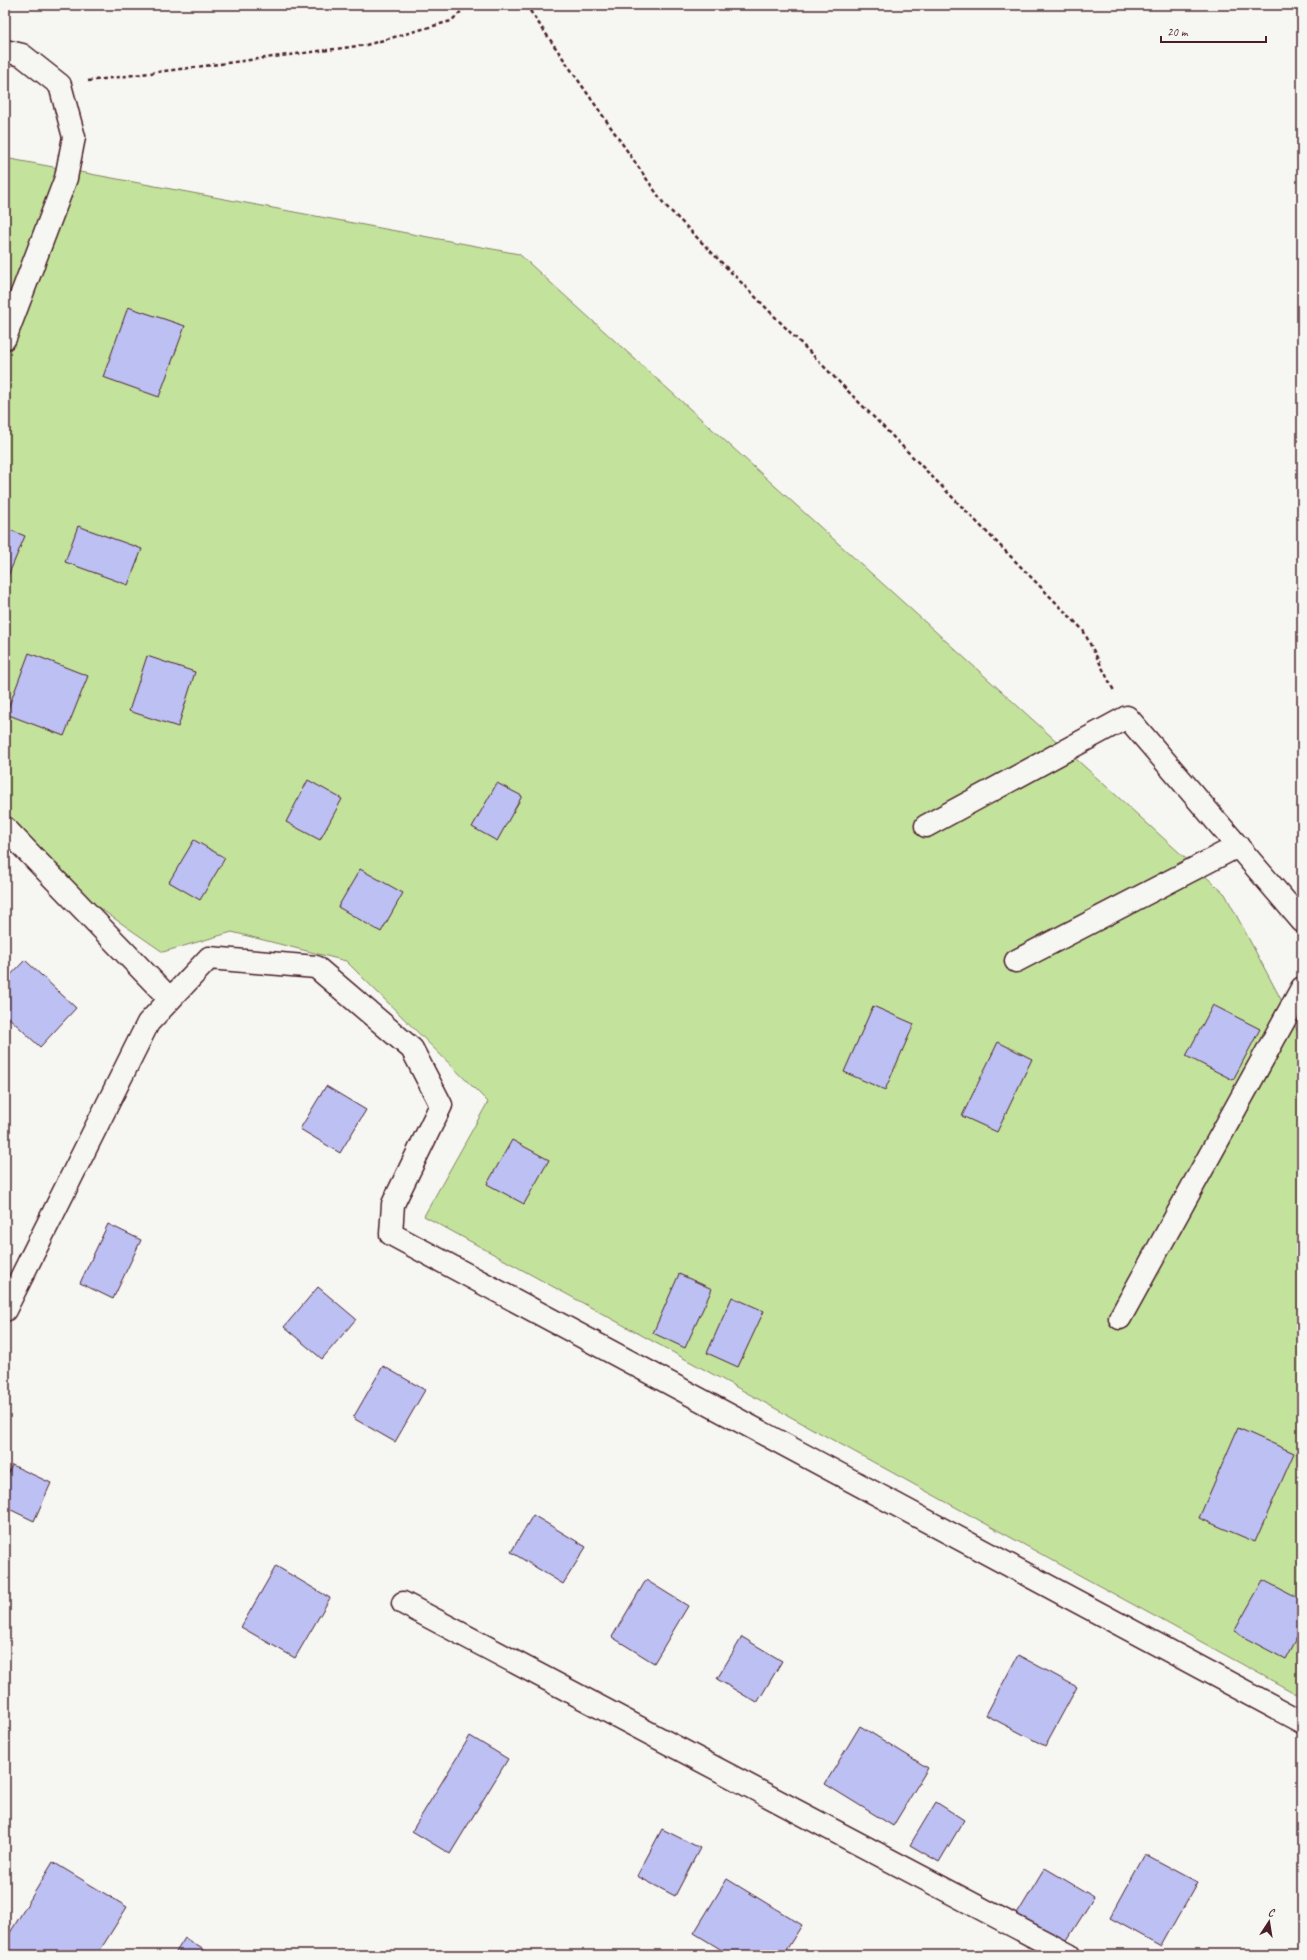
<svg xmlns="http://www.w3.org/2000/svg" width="1307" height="1960" viewBox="0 0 1307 1960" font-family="Caveat,sans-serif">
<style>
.green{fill:#c3e39c;stroke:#868164}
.building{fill:#bcc0f2;stroke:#4a1f2b}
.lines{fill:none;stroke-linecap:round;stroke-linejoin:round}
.minor-casing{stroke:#4a1f2b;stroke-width:25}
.path{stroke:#4a1f2b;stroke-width:2.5;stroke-dasharray:4 3;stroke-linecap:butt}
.minor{stroke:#f6f6f2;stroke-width:22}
</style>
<rect width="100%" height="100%" fill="#f6f6f2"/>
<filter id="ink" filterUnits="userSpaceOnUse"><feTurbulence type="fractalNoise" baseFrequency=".025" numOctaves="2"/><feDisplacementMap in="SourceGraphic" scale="8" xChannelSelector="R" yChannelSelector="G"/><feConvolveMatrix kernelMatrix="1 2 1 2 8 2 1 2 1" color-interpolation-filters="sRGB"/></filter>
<g filter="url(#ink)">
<path class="green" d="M 5,158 L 519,254 L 1225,894 L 1302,1039 L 1302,1697 L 424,1216 L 488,1102 L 346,961 L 232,932 L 163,952 L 5,843 Z"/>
<path class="building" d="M 128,307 L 185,326 L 159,397 L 103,377 Z
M 78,526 L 142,549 L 128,585 L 65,562 Z
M 5,528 L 25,536 L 5,583 Z
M 29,653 L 88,676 L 64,736 L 6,714 Z
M 147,656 L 195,672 L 178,727 L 129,711 Z
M 308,780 L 342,799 L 320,840 L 286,822 Z
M 497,783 L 522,796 L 497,841 L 472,827 Z
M 194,840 L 225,858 L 200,900 L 169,882 Z
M 360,869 L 403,893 L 381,932 L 338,907 Z
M 25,960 L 76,1008 L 40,1047 L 5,1014 L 5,981 Z
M 1213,1005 L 1260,1029 L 1233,1080 L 1186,1056 Z
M 873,1006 L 914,1024 L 885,1090 L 844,1072 Z
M 998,1042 L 1032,1059 L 997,1132 L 962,1116 Z
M 326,1086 L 366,1110 L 340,1153 L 300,1129 Z
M 512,1140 L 549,1160 L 524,1204 L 487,1184 Z
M 108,1224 L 141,1240 L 113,1299 L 80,1283 Z
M 679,1274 L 712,1289 L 685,1348 L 653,1333 Z
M 318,1287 L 356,1319 L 322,1359 L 284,1327 Z
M 732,1297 L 764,1311 L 738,1367 L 707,1353 Z
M 383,1366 L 425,1390 L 395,1442 L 353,1418 Z
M 1238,1428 L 1294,1453 L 1255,1542 L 1199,1518 Z
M 12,1465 L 51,1483 L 34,1521 L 5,1507 L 5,1481 Z
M 533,1515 L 586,1547 L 563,1584 L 511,1552 Z
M 276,1566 L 330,1598 L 295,1658 L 241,1627 Z
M 646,1580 L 688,1606 L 654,1663 L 612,1637 Z
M 1263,1580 L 1302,1600 L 1302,1627 L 1285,1659 L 1234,1632 Z
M 742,1637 L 782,1661 L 757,1703 L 717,1679 Z
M 1018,1655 L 1077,1687 L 1045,1746 L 986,1715 Z
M 860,1726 L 928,1768 L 893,1826 L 825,1784 Z
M 470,1736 L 508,1759 L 450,1854 L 412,1831 Z
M 936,1802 L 964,1820 L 939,1862 L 910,1845 Z
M 662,1829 L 700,1848 L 675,1896 L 637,1876 Z
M 1145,1854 L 1197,1882 L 1161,1946 L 1110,1918 Z
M 53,1862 L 127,1907 L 97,1955 L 10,1955 L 5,1952 L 5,1941 Z
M 1045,1868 L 1094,1897 L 1064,1945 L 1016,1916 Z
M 727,1879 L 802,1925 L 783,1955 L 730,1955 L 694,1933 Z
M 185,1938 L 212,1955 L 174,1955 Z"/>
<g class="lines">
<g class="minor-casing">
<path id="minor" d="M 5,51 L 22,55 L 60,85 L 74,137 L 66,178 L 5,338
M 926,826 L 1127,717 L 1302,921
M 5,828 L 170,999
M 1016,961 L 1238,846
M 5,1310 L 148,1023 L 209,958 L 316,967 L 412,1049 L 441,1105 L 393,1204 L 391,1234 L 1302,1722
M 1120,1318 L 1302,988
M 403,1603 L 1069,1955"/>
</g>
<path class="path" d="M 526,5 L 664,204 L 1083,630 L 1114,691
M 88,81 L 366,45 L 451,21 L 468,5"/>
<use href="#minor" class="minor"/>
</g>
</g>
<rect width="1307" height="1960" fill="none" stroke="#f6f6f2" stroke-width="20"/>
<rect x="10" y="10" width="1287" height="1940" fill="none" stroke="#4a1f2b" stroke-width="1.5" filter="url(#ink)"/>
<g transform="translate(1269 1922) rotate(12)" stroke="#f6f6f2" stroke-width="3" paint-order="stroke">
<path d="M0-3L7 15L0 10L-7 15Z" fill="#4a1f2b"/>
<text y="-6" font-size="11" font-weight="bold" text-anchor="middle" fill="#4a1f2b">С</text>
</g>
<path d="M1161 36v6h105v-6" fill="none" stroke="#4a1f2b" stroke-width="2"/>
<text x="1167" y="36" font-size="12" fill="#4a1f2b" stroke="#f6f6f2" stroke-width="3" paint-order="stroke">20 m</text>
</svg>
